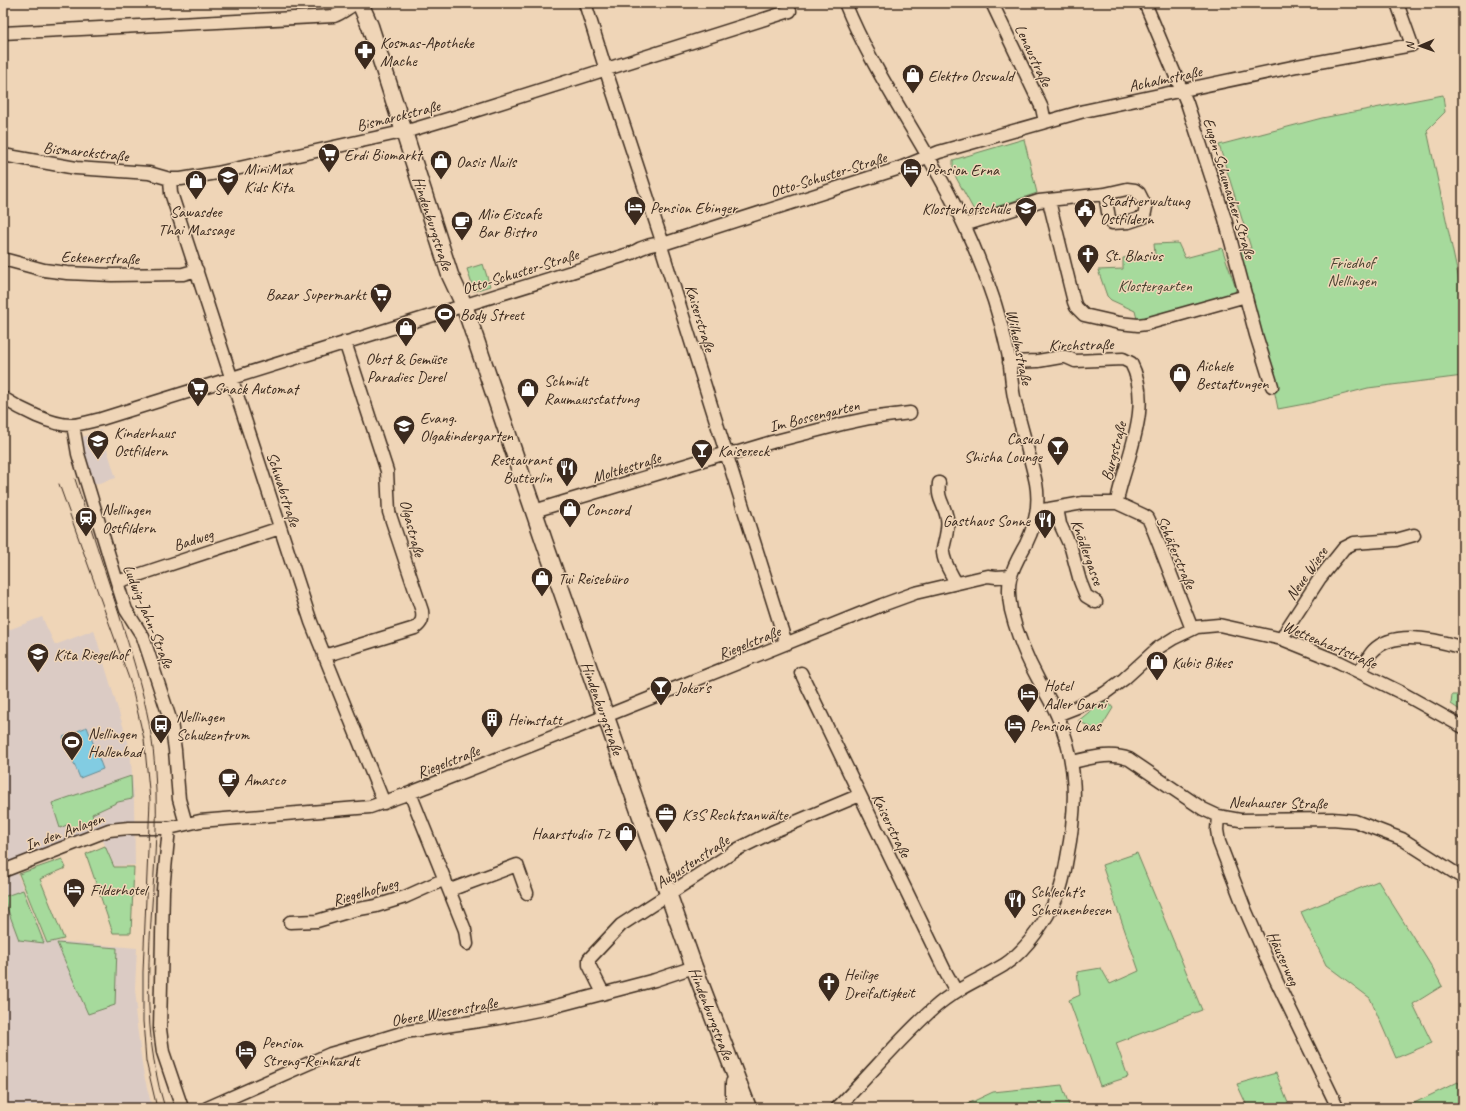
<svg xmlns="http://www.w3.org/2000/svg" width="1466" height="1111" viewBox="0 0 1466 1111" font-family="Caveat,sans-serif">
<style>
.built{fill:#dbcbc4}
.green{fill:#a6da9c;stroke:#70825d}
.water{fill:#82cce2;stroke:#668b94}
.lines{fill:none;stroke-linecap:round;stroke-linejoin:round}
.minor-casing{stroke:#3b2a1e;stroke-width:15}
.major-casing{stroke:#3b2a1e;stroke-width:19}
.minor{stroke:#efd5b7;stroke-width:12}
.major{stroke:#efd5b7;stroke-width:16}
.tram{stroke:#3b2a1e;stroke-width:1}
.labels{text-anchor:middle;stroke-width:3;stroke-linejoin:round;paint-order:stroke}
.poi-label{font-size:16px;fill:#3b2a1e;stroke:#efd5b7;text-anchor:start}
.street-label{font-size:16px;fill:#3b2a1e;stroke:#efd5b7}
.park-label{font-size:16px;fill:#4b4431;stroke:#efd5b7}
</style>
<rect width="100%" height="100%" fill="#efd5b7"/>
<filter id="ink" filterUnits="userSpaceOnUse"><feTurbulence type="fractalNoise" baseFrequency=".025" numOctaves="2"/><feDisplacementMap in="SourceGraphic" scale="8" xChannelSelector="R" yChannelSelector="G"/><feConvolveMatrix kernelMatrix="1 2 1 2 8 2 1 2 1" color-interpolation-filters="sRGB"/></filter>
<g filter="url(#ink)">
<path class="built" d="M 101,430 L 116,478 L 92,485 L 80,439 L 92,432 Z
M 42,617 L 55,645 L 94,630 L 130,749 L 134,799 L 135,865 L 114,866 L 102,838 L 17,873 L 44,940 L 137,948 L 135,988 L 137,1009 L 135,1011 L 143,1071 L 152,1108 L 3,1108 L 3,632 Z"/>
<path class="green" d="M 1443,95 L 1445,112 L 1427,130 L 1463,299 L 1463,376 L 1368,388 L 1310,403 L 1278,409 L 1266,349 L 1239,251 L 1251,248 L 1219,145 L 1322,118 Z
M 1024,139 L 1037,193 L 976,214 L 953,172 L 953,160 Z
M 1178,243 L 1185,258 L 1222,248 L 1236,289 L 1234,296 L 1149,318 L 1137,319 L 1135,311 L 1111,300 L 1107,296 L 1098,270 L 1123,269 L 1123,258 L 1155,254 L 1154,244 Z
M 483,264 L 490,286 L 474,291 L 467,269 Z
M 1452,695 L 1463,695 L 1463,712 L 1451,704 Z
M 1109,703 L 1113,708 L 1099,731 L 1078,721 L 1099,704 Z
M 131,776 L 132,799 L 118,802 L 92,814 L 95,822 L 73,831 L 69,824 L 60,828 L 52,803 Z
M 105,846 L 114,867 L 134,867 L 131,933 L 113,933 L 86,854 Z
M 1137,853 L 1202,1010 L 1116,1043 L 1128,1077 L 1100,1086 L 1069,1000 L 1080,995 L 1077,972 L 1101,968 L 1110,984 L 1139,971 L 1102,865 Z
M 62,859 L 66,868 L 40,879 L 64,939 L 47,943 L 19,874 Z
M 1378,881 L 1430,964 L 1442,986 L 1413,1004 L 1432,1043 L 1396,1058 L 1370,998 L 1326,965 L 1301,912 Z
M 23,890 L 44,943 L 19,940 L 3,897 Z
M 57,943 L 117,948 L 115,1005 L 88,1014 Z
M 1276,1073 L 1290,1108 L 1248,1108 L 1237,1084 Z
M 1458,1082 L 1463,1090 L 1463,1108 L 1414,1108 L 1412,1104 Z
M 1062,1085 L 1070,1108 L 959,1108 L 993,1092 Z"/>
<path class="water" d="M 87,727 L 103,769 L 80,778 L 63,737 Z"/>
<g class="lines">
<g class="minor-casing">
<path id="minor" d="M 585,3 L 609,80 L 657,226 L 661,238 L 660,243 L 784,637 L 787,643
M 992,3 L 1042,108 L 1045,122
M 1145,3 L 1187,103 L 1225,219 L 1256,335 L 1272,386
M 3,33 L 334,16 C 343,13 349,6 358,3
M 3,155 L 76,168 L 149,173 L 170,179 L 181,179 L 217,173 L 411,130 L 468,113 L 790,11
M 170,179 L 171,193 L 311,622 L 384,803
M 1049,201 L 1074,302 L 1076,307 L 1084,315 L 1119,323 L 1138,325 L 1146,324 L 1246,296
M 964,225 L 1039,201 L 1105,194 L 1127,189 L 1135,190 L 1139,193 L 1146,207 L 1144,217 L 1129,222 L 1112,223 L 1109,218 L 1105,194
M 3,259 L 44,270 L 67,273 L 112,275 L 183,274 L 197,270
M 1009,362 L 1038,361 L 1061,357 L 1066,357 L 1075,361 L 1123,359 L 1131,363 C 1149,397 1135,437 1125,471 C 1122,481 1118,492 1117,503
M 3,398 C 20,409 52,426 73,425 C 82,424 92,421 101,419 L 632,253 C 643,246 653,243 666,243 L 900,168 L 939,152 L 1084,111 L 1297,66 L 1412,45 L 1397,3
M 73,425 L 78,454 L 121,595 L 126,610 L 143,637 L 171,722 L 175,750 L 179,799 L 186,824
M 939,483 C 937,500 944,503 947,518 C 949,528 945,539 943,549 C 942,560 951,573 956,583
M 1057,508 L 1060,524 L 1071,548 L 1080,581 L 1086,596 L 1096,602
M 1038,509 L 1042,510 L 1049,509 L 1083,503 L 1117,503 L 1143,515 L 1148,518 L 1153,529 L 1192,629
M 534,511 L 726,453 L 739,452 L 772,442 L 842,424 L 870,418 L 910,413
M 117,582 L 280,528
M 1282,639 L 1288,627 L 1320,578 L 1344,548 L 1354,543 L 1396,540 L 1414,535
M 324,656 L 415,628 C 422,623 423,619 422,611 L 389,512 L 387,471 L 345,342
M 1360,672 C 1364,666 1368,656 1373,651 C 1394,629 1438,640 1463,648
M 801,673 L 946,973 L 956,991
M 1057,715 L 1080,706 L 1105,693 L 1124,679 L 1158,648 L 1174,638 L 1197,627 L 1219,625 L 1282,639 L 1339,662 L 1402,693 L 1463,727
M 1072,762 C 1091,758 1110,752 1129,759 L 1203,809 L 1218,816 L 1240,820 L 1332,819 L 1355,821 L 1402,839 L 1463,878
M 410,793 L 465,930 L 467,944
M 1218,816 L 1217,830 L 1219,842 L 1244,907 L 1276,980 L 1338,1108
M 169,828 L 163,890 L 160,1029 L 163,1052 L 182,1108
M 3,871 L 109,830 L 129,828 L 169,828 L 200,821 L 370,807 L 410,793 L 606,716 L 882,605 L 915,593 L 988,576 L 996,577 L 1011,576
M 450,890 L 517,865 L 527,893
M 290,922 L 317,921 L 354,910 L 376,906 L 405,897 L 445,879
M 603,993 L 589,965 L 589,959 L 621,925 L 738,849 L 772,832 L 860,795
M 207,1108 L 330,1054 L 372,1042 L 405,1032 L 499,1018 L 548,1008 L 655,980 L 694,967
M 837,1108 C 870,1075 900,1038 934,1008 C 955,989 981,979 1004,965 C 1027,950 1047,919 1058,895 C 1063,883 1065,870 1067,858 C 1077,808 1078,762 1057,715 C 1052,703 1045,692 1039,681 C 1027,659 1017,635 1011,610 C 1009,600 1008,589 1010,579 C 1013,566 1020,555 1026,544 C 1036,524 1040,505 1036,483 C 1030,454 1020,426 1014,397 C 1011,382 1011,367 1008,353 C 999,310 983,266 965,227 C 930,149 877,82 845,3"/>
</g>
<g class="major-casing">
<g id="major">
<path id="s1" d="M 360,3 L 370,26 L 450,275 L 464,305 L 544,541 L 694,967 L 748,1108"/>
<path d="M 734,1083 L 734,1108"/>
</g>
</g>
<use href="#minor" class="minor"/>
<use href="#major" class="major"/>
<path class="tram" d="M 75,479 C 90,524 104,569 119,614 C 135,665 152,716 155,771 C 163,882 130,999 165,1108
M 59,484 L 131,684 L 144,739 L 150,800 L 143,972 L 143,1021 L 146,1061 L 157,1108"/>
</g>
</g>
<defs>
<g id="pharmacy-pin" transform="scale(1.15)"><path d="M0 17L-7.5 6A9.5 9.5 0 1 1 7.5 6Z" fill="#3b2a1e" stroke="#efd5b7"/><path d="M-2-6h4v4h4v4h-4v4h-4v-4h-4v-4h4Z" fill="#fff"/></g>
<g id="shop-pin" transform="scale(1.15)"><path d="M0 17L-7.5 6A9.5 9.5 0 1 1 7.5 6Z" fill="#3b2a1e" stroke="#efd5b7"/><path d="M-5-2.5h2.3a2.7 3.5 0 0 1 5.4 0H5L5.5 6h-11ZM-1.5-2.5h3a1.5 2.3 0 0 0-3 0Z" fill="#fff"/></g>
<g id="supermarket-pin" transform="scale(1.15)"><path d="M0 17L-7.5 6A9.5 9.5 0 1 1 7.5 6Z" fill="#3b2a1e" stroke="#efd5b7"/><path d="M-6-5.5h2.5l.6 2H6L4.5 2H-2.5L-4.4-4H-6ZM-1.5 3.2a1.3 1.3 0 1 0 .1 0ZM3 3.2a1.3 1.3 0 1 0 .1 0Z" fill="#fff"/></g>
<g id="hotel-pin" transform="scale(1.15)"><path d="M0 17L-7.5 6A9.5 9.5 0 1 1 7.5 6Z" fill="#3b2a1e" stroke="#efd5b7"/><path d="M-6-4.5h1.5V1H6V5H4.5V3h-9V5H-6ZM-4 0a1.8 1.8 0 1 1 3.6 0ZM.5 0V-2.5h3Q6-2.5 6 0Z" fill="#fff"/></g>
<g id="school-pin" transform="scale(1.15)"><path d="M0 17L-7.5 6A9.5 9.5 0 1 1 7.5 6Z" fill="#3b2a1e" stroke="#efd5b7"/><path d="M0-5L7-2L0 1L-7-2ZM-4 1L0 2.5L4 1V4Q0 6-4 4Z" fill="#fff"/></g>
<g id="civic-pin" transform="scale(1.15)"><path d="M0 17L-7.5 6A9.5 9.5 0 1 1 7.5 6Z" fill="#3b2a1e" stroke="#efd5b7"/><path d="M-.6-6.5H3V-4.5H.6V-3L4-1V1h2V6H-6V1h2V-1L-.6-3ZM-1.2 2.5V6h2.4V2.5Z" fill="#fff"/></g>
<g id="cafe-pin" transform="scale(1.15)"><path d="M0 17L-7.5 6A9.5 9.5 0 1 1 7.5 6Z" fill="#3b2a1e" stroke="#efd5b7"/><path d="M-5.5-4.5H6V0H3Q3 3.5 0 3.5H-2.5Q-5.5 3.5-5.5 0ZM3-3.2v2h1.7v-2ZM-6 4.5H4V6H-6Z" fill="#fff"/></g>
<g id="church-pin" transform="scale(1.15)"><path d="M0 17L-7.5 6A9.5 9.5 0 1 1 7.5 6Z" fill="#3b2a1e" stroke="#efd5b7"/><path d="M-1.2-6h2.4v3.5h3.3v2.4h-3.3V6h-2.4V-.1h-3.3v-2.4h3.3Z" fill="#fff"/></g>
<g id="stadium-pin" transform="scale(1.15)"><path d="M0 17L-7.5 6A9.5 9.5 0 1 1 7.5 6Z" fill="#3b2a1e" stroke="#efd5b7"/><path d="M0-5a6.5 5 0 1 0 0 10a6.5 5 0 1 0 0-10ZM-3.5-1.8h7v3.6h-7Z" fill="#fff"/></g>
<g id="bar-pin" transform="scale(1.15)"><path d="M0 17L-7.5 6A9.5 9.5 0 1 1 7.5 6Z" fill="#3b2a1e" stroke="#efd5b7"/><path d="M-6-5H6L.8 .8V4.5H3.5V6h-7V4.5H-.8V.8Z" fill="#fff"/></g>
<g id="restaurant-pin" transform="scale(1.15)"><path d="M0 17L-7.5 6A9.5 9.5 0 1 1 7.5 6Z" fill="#3b2a1e" stroke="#efd5b7"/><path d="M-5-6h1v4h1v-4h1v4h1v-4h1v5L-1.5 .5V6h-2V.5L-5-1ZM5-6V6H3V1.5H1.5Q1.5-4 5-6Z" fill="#fff"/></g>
<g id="station-pin" transform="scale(1.15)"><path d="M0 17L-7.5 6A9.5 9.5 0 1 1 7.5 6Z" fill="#3b2a1e" stroke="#efd5b7"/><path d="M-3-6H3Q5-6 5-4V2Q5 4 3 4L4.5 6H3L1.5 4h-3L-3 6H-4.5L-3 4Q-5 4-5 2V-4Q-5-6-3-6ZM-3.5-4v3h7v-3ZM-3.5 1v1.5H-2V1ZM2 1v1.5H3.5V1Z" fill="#fff"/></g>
<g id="building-pin" transform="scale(1.15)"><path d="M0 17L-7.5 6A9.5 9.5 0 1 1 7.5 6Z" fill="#3b2a1e" stroke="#efd5b7"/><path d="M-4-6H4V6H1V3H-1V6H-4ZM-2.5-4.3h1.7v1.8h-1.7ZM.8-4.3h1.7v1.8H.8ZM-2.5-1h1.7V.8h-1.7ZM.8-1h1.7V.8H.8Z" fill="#fff"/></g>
<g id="bus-pin" transform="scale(1.15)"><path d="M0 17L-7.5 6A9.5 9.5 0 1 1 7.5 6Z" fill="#3b2a1e" stroke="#efd5b7"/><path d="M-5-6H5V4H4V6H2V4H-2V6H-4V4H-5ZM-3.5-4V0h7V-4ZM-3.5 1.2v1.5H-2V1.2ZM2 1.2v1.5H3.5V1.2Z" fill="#fff"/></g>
<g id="office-pin" transform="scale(1.15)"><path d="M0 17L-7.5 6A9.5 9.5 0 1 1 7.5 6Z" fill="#3b2a1e" stroke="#efd5b7"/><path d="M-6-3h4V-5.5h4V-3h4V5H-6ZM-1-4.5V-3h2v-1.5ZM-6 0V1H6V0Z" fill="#fff"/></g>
</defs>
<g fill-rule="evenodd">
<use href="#pharmacy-pin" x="365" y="51"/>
<use href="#shop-pin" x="913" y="75"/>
<use href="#supermarket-pin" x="329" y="154"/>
<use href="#shop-pin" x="441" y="161"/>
<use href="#hotel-pin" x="911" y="169"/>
<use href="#school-pin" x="228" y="177"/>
<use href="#shop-pin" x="196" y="181"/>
<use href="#hotel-pin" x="635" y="207"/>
<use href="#school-pin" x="1026" y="208"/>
<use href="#civic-pin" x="1085" y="209"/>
<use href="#cafe-pin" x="462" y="222"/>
<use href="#church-pin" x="1088" y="255"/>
<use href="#supermarket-pin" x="381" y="294"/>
<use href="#stadium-pin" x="445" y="314"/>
<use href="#shop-pin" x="406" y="328"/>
<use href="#shop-pin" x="1180" y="374"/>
<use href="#supermarket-pin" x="198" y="388"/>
<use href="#shop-pin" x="528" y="389"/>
<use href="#school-pin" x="404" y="426"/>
<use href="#school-pin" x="98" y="441"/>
<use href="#bar-pin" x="1058" y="447"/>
<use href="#bar-pin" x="702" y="450"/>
<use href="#restaurant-pin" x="567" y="468"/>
<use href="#shop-pin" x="570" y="509"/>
<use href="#station-pin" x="86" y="518"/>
<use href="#restaurant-pin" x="1045" y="520"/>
<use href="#shop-pin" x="542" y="578"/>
<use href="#school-pin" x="38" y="654"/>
<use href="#shop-pin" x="1157" y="662"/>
<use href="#bar-pin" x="661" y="687"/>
<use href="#hotel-pin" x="1028" y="694"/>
<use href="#building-pin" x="492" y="719"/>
<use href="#bus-pin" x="161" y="725"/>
<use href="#hotel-pin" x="1015" y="725"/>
<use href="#stadium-pin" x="72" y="742"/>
<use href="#cafe-pin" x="229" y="779"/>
<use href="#office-pin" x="666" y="814"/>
<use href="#shop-pin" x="626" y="833"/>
<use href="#hotel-pin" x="74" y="889"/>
<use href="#restaurant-pin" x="1015" y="900"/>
<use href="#church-pin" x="829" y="983"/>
<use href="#hotel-pin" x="246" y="1051"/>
</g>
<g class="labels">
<g class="poi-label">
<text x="380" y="48">Kosmas-Apotheke<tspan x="380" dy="18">Mache</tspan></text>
<text x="928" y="81">Elektro Osswald</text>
<text x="344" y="160">Erdi Biomarkt</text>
<text x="456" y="167">Oasis Nails</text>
<text x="244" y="174">MiniMax<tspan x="244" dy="18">Kids Kita</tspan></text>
<text x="926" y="175">Pension Erna</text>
<text x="1100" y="206">Stadtverwaltung<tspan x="1100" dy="18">Ostfildern</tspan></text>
<text x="650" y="213">Pension Ebinger</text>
<text x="1010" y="214" text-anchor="end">Klosterhofschule</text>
<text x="196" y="217" text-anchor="middle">Sawasdee<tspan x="196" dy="18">Thai Massage</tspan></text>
<text x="478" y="219">Mio Eiscafe<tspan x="478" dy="18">Bar Bistro</tspan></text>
<text x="1104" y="261">St. Blasius</text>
<text x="366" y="300" text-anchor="end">Bazar Supermarkt</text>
<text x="460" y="320">Body Street</text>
<text x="406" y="364" text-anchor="middle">Obst &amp; Gemüse<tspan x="406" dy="18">Paradies Derel</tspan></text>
<text x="1196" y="371">Aichele<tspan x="1196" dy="18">Bestattungen</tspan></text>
<text x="544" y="386">Schmidt<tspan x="544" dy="18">Raumausstattung</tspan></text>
<text x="214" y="394">Snack Automat</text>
<text x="420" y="423">Evang.<tspan x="420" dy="18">Olgakindergarten</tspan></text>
<text x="114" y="438">Kinderhaus<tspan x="114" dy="18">Ostfildern</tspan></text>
<text x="1042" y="444" text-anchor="end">Casual<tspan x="1042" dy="18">Shisha Lounge</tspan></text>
<text x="718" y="456">Kaisereck</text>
<text x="552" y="465" text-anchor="end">Restaurant<tspan x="552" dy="18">Butterlin</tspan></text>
<text x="102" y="515">Nellingen<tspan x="102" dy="18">Ostfildern</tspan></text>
<text x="586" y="515">Concord</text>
<text x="1030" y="526" text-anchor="end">Gasthaus Sonne</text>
<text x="558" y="584">Tui Reisebüro</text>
<text x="54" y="660">Kita Riegelhof</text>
<text x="1172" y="668">Kubis Bikes</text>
<text x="1044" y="691">Hotel<tspan x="1044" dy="18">Adler Garni</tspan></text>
<text x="676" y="693">Joker's</text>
<text x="176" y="722">Nellingen<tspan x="176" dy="18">Schulzentrum</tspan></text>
<text x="508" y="725">Heimstatt</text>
<text x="1030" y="731">Pension Laas</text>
<text x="88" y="739">Nellingen<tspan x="88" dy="18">Hallenbad</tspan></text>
<text x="244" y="785">Amasco</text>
<text x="682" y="820">K3S Rechtsanwälte</text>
<text x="610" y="839" text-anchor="end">Haarstudio T2</text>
<text x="90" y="895">Filderhotel</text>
<text x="1030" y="897">Schlecht's<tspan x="1030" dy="18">Scheunenbesen</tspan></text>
<text x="844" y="980">Heilige<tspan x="844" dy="18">Dreifaltigkeit</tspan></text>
<text x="262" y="1048">Pension<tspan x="262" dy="18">Streng-Reinhardt</tspan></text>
</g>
<g class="street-label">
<text transform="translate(1034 55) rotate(65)" y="6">Lenaustraße</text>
<text transform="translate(1165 78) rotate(-12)" y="6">Achalmstraße</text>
<text transform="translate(398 115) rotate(-14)" y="6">Bismarckstraße</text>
<text transform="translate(86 151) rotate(6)" y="6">Bismarckstraße</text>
<text transform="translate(828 174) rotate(-17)" y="6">Otto-Schuster-Straße</text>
<text transform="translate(1230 188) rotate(73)" y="6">Eugen-Schumacher-Straße</text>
<text dy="6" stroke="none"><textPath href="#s1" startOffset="232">Hindenburgstraße</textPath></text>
<text transform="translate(100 257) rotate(2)" y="6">Eckenerstraße</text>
<text transform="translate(520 271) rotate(-17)" y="6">Otto-Schuster-Straße</text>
<text transform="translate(701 318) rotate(73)" y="6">Kaiserstraße</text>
<text transform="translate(1081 344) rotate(-1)" y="6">Kirchstraße</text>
<text transform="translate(1020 347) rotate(78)" y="6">Wilhelmstraße</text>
<text transform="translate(814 415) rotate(-14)" y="6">Im Bossengarten</text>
<text transform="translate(1113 451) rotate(-75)" y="6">Burgstraße</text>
<text transform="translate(626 467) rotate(-17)" y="6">Moltkestraße</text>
<text transform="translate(284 489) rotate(72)" y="6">Schwabstraße</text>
<text transform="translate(413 528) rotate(75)" y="6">Olgastraße</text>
<text transform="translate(193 539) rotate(-18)" y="6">Badweg</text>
<text transform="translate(1088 552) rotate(70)" y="6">Knödlergasse</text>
<text transform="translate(1177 552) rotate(67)" y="6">Schäferstraße</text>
<text transform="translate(1306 573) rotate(-55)" y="6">Neue Wiese</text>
<text transform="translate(149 616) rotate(68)" y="6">Ludwig-Jahn-Straße</text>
<text transform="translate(749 642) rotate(-22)" y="6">Riegelstraße</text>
<text transform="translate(1330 644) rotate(23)" y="6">Wettenhartstraße</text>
<text dy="6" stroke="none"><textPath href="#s1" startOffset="746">Hindenburgstraße</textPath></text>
<text transform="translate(448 761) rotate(-21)" y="6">Riegelstraße</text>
<text transform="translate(1278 802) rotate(1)" y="6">Neuhauser Straße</text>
<text transform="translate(892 825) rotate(64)" y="6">Kaiserstraße</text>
<text transform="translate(64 831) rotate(-20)" y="6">In den Anlagen</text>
<text transform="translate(692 861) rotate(-33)" y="6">Augustenstraße</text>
<text transform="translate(365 891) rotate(-16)" y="6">Riegelhofweg</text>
<text transform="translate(1284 958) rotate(66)" y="6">Häuserweg</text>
<text transform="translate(444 1011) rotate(-10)" y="6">Obere Wiesenstraße</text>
<text dy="6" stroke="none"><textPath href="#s1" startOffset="1070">Hindenburgstraße</textPath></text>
</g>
<g class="park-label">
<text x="1352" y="268">Friedhof<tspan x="1352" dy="18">Nellingen</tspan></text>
<text x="1155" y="291">Klostergarten</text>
</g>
</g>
<rect width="1466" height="1111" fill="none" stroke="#efd5b7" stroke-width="16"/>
<rect x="8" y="8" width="1450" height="1095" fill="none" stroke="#3b2a1e" stroke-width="1.5" filter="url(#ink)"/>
<g transform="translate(1420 46) rotate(268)" stroke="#efd5b7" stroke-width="3" paint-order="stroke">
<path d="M0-3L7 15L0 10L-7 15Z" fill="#3b2a1e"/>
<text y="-6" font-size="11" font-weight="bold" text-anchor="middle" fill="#3b2a1e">N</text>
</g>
</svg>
